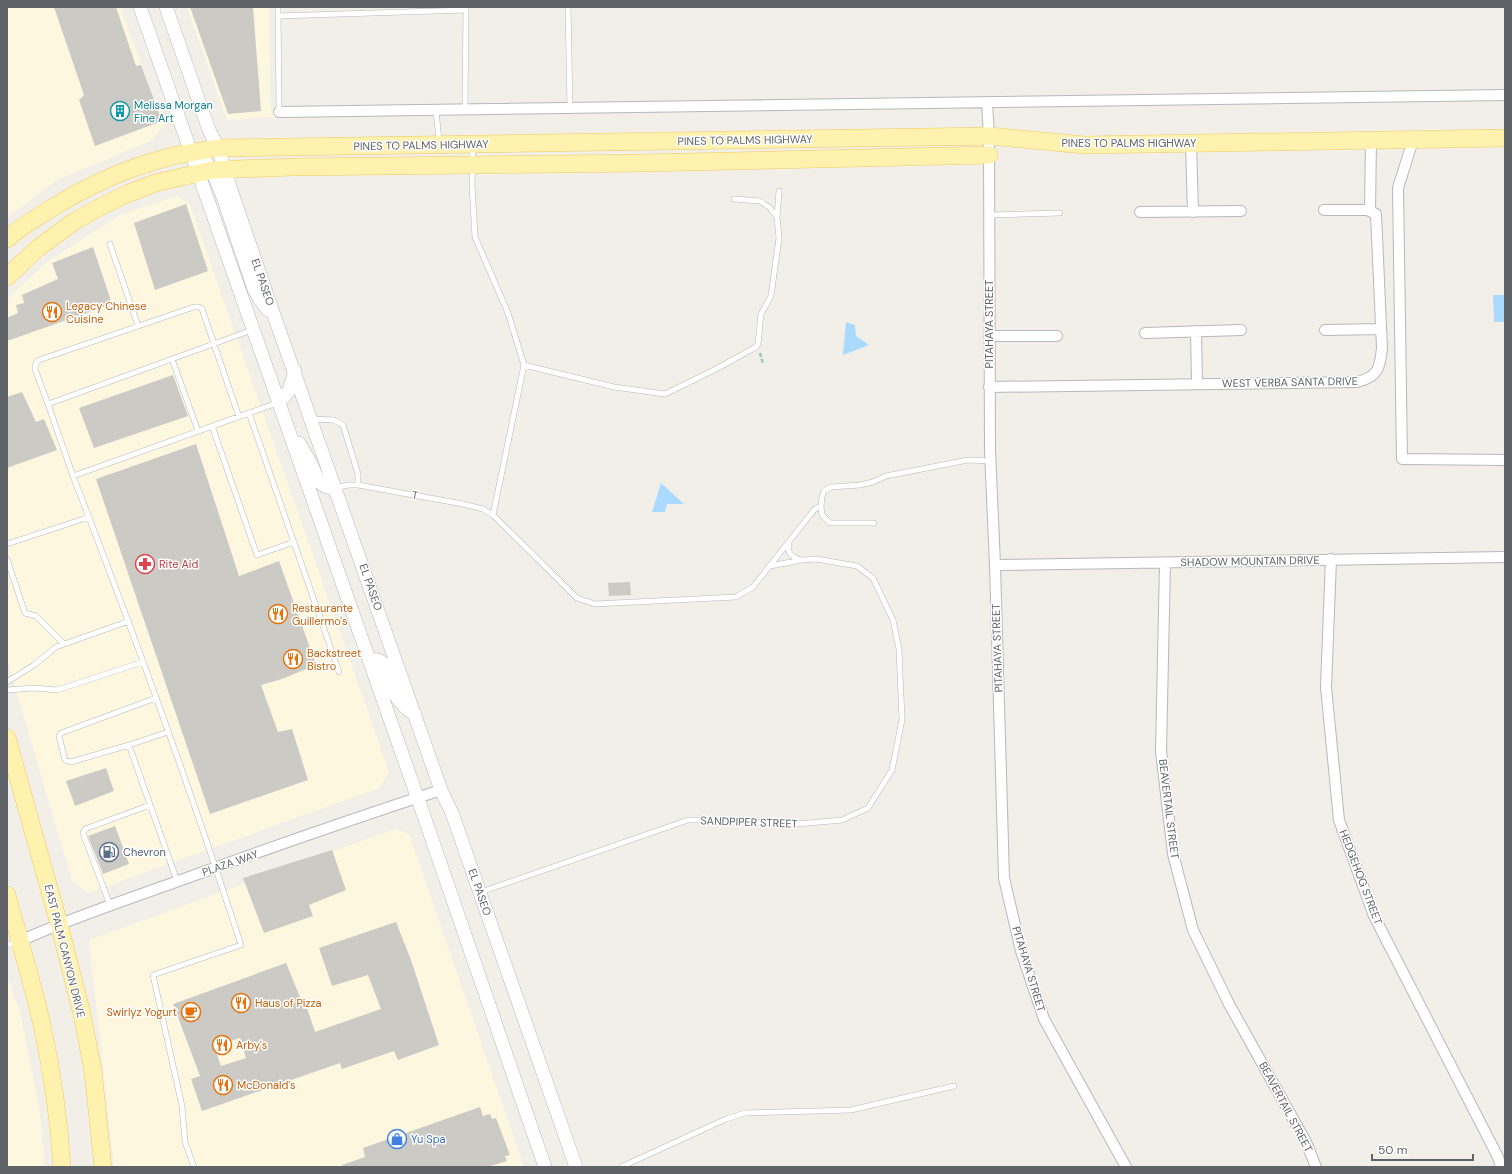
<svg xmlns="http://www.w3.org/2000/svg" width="1512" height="1174" viewBox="0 0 1512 1174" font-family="'DM Sans',sans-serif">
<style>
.commercial{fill:#fef7e0}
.water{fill:#aadaff}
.building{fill:#cccac5;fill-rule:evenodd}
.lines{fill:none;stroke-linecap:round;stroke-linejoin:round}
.service-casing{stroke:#b5b8bc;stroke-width:6}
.minor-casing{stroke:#b5b8bc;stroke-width:12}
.tertiary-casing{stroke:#b5b8bc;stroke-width:14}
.primary-casing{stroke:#f2c960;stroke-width:18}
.path{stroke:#9cc7a9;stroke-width:2.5;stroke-dasharray:4 2;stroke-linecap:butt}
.service{stroke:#fff;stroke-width:5}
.minor{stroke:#fff;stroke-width:10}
.tertiary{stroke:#fff;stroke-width:13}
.primary{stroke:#fff2af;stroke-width:17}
.labels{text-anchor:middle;stroke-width:3;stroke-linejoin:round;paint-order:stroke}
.culture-label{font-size:11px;fill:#0d838f;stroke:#fff;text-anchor:start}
.street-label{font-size:11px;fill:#5f6368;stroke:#fff}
.food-label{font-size:11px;fill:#c56008;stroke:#fff;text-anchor:start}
.health-label{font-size:11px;fill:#be3a42;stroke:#fff;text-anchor:start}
.service-label{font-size:11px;fill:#4e5e75;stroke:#fff;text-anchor:start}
.shop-label{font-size:11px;fill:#366cbe;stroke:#fff;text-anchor:start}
</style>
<rect width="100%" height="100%" fill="#f1efe8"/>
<path class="commercial" d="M 7,7 L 120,7 L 164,125 L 151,141 L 57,180 L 7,218 Z
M 187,7 L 269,7 L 270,106 L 276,117 L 227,120 Z
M 177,196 L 190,205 L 389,772 L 379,788 L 88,893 L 72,881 L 7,659 L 7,299 L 47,262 L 120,215 Z
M 395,829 L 409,834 L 524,1167 L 114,1167 L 89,940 Z
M 7,977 L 20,1011 L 39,1107 L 45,1167 L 7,1167 Z"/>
<path class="water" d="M 1493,295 L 1505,295 L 1505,322 L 1494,322 Z
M 846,322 L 855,325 L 856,336 L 869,345 L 843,355 Z
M 661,483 L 684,504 L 667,504 L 665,512 L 652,512 Z"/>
<path class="building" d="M 54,7 L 116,7 L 136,66 L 141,65 L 162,121 L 95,146 L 79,100 L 84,95 Z
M 190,7 L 253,7 L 261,111 L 228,114 Z
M 186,204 L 208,271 L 155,290 L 134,223 Z
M 93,247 L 112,304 L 7,341 L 7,318 L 18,313 L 16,305 L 24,303 L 22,295 L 58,279 L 52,263 Z
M 173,375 L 188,416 L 94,448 L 79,408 Z
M 22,392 L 36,422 L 44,419 L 57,450 L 7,468 L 7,397 Z
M 196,444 L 239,576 L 279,561 L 316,665 L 282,679 L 261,685 L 278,732 L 292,729 L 308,780 L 210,814 L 96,479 Z
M 630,582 L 631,595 L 609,596 L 608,583 Z
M 106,768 L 114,791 L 75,806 L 66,781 Z
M 115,826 L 129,864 L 103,874 L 88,836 Z
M 332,850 L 346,890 L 309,905 L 313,916 L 264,933 L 243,878 Z
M 396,922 L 411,960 L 439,1045 L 398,1060 L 394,1051 L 342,1069 L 340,1063 L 202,1111 L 191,1079 L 200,1076 L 173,1004 L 286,963 L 305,1009 L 307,1008 L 315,1032 L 381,1009 L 368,975 L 332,986 L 319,948 ZM 240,1038 L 246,1058 L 221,1066 L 214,1046 Z
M 480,1107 L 483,1116 L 490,1114 L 492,1119 L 496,1118 L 510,1155 L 505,1156 L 507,1161 L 487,1167 L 342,1167 L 342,1165 L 365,1157 L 363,1148 Z"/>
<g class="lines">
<g class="service-casing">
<path id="service" d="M 278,7 L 279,112
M 568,7 L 570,108
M 278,16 L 466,10
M 436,110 L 439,141
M 465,110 L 466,7
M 473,147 L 472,185 L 475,237 L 508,313 L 524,365 L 493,515 L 577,598 L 595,604 L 736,597 L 753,587 L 810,515 L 815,509 L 821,506 L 822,497 L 824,491 L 831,487 L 860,485 L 873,482 L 886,476 L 968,460 L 991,461
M 989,215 L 1060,213
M 777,217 L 779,191
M 110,244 L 138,326
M 252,330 L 48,404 L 73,476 L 277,403
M 172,359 L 198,431
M 524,365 L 614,387 L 665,394 L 714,370 L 756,347 L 758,344 L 761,314 L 771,296 L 779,238 L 777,217 L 770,208 L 760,201 L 734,199
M 48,404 L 35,369 L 36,363 L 39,360 L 194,307 L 199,307 L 202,309 L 239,417
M 249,413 L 339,672
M 312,419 L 334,420 L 343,425 L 358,474 L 358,485
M 212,426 L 257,555 L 294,542
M 73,476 C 133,631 190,787 241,945 L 153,975 L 182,1106 L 185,1142 L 194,1167
M 337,487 L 349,485 L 358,485 L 463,504 L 483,509 L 493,515
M 821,506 L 822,515 L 830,523 L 874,523
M 789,543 C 786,553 792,557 801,560
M 7,544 L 89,517
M 7,559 L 25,613 L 36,616 L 64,644
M 7,682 L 34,665 L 56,647 L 129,621
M 7,690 L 34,688 L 57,690 L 143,662
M 156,698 L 61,733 L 59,736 L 65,760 L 71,762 L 129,745 L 177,881
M 129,745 L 168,732
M 481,892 L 688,820 L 737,820 L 786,825 L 842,820 L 868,808 L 892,770 L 902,720 L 899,649 L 893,620 L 873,578 L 857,566 L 816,559 L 802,560 L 770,566
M 110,905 L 83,833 L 85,829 L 150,805
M 7,945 L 17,942
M 621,1167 L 726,1119 L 745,1113 L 851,1110 L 954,1086"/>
</g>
<g class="minor-casing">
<path id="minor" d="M 987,102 L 989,136 L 990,451 L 995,565 L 1004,878 L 1021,951 L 1044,1019 L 1126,1167
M 279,112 L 1505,95
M 1413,140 L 1398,188 L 1402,459 L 1505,460
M 1191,143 L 1193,212
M 1370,211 L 1371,140
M 1140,212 L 1241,211
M 1325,330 L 1381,329
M 1196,331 L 1197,384
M 1145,333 L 1241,330
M 989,336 L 1057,336
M 989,387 L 1357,382 C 1378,377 1380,368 1382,348 L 1376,214 L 1367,210 L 1324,210
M 1331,559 L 1326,687 L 1339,820 L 1374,916 L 1498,1157 L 1501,1167
M 1165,563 L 1161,751 L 1173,854 L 1193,930 L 1229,1004 L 1306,1142 L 1316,1167
M 995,565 L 1505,557
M 20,941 C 73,917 129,899 184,879 C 269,848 355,818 441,790"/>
</g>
<g class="tertiary-casing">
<path id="tertiary" d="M 140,7 L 425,819 L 545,1167
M 166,7 L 209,130 L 218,148 L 231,190 L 276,321 L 441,790 L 452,813 L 576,1167
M 193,152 L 201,156 L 212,170 L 223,197 L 254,289 L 260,300 L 268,310
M 278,403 L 289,391 L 295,371
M 299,443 L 311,464 L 319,482 L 326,487 L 336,488
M 369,661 C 376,659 379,659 384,664 C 391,686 394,703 415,714"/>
</g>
<g class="primary-casing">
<path id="primary" d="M 7,239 C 19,228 33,220 47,211 C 85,187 126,168 169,157 C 185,153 202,151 218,148 L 989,136 L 1084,145 L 1505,138
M 7,277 L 38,248 L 75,221 L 102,206 L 127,194 L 155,183 L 212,170 L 292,167 L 642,163 L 989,155
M 7,738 L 59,924 L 82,1014 L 93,1071 L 103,1167
M 7,895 C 19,939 32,981 42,1025 C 52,1071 59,1120 62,1167"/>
</g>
<path class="path" d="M 760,353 L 763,364"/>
<use href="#service" class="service"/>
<use href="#minor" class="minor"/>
<use href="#tertiary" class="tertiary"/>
<use href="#primary" class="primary"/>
</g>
<defs>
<g id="building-ring" transform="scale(1)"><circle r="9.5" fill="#fff" stroke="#0f9aa8" stroke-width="1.5"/><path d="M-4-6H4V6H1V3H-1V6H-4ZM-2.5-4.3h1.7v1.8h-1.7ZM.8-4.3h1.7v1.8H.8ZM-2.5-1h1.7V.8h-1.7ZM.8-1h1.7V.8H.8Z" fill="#0f9aa8"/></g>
<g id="restaurant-ring" transform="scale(1)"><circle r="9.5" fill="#fff" stroke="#e8710a" stroke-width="1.5"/><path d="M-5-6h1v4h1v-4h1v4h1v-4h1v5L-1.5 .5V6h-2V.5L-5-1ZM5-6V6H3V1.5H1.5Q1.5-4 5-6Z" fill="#e8710a"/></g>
<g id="pharmacy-ring" transform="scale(1)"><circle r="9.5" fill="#fff" stroke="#e0444e" stroke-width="1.5"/><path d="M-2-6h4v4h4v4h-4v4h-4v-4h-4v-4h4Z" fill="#e0444e"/></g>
<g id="fuel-ring" transform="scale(1)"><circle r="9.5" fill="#fff" stroke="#5c6f8a" stroke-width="1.5"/><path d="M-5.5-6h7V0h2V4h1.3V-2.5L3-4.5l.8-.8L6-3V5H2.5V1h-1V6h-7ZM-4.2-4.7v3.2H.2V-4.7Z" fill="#5c6f8a"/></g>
<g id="cafe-ring" transform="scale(1)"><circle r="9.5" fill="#fff" stroke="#e8710a" stroke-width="1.5"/><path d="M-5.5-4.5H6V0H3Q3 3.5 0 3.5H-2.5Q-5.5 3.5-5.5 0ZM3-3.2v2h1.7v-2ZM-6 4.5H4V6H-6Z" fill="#e8710a"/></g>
<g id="shop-ring" transform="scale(1)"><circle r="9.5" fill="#fff" stroke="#3f7fe0" stroke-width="1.5"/><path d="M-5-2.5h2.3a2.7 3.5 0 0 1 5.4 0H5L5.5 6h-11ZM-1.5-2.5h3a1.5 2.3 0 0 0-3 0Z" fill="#3f7fe0"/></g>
</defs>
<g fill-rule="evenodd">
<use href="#building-ring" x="120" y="111"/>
<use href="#restaurant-ring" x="52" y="312"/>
<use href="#pharmacy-ring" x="145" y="564"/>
<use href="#restaurant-ring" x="278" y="614"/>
<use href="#restaurant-ring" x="293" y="659"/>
<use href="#fuel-ring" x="109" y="852"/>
<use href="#restaurant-ring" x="241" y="1003"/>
<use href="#cafe-ring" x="191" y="1012"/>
<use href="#restaurant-ring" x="222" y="1045"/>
<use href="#restaurant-ring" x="223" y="1085"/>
<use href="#shop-ring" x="397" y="1139"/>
</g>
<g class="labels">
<g class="culture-label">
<text x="134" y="109">Melissa Morgan<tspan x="134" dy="13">Fine Art</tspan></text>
</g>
<g class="street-label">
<text transform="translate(745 140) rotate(-1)" y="4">PINES TO PALMS HIGHWAY</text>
<text x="1129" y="147">PINES TO PALMS HIGHWAY</text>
<text transform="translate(421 145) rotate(-1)" y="4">PINES TO PALMS HIGHWAY</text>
<text transform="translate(263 282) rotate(71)" y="4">EL PASEO</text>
<text transform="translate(989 324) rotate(-90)" y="4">PITAHAYA STREET</text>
<text transform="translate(1290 382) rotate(-1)" y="4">WEST VERBA SANTA DRIVE</text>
<text transform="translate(415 495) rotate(10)" y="4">T</text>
<text transform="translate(1250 561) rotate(-1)" y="4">SHADOW MOUNTAIN DRIVE</text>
<text transform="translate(371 587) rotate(71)" y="4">EL PASEO</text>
<text transform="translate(997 648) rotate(-92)" y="4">PITAHAYA STREET</text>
<text transform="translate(1169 809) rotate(83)" y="4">BEAVERTAIL STREET</text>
<text transform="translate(749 822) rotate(2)" y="4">SANDPIPER STREET</text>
<text transform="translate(230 863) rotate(-19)" y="4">PLAZA WAY</text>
<text transform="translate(1361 877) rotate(69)" y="4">HEDGEHOG STREET</text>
<text transform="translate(480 892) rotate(71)" y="4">EL PASEO</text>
<text transform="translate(65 951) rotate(76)" y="4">EAST PALM CANYON DRIVE</text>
<text transform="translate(1029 969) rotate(73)" y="4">PITAHAYA STREET</text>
<text transform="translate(1286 1107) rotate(62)" y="4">BEAVERTAIL STREET</text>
</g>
<g class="food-label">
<text x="66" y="310">Legacy Chinese<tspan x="66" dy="13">Cuisine</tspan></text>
<text x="292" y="612">Restaurante<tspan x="292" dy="13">Guillermo's</tspan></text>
<text x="307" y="657">Backstreet<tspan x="307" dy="13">Bistro</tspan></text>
<text x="255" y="1007">Haus of Pizza</text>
<text x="177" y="1016" text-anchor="end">Swirlyz Yogurt</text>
<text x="236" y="1049">Arby's</text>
<text x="237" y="1089">McDonald's</text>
</g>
<g class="health-label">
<text x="159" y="568">Rite Aid</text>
</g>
<g class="service-label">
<text x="123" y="856">Chevron</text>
</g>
<g class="shop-label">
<text x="411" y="1143">Yu Spa</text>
</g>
</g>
<rect width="1512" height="1174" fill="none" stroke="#5f6368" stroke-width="16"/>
<path d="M1372 1154v6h101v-6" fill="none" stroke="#5f6368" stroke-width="2"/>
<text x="1378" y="1154" font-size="12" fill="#5f6368" stroke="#ffffff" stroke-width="3" paint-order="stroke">50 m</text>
</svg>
